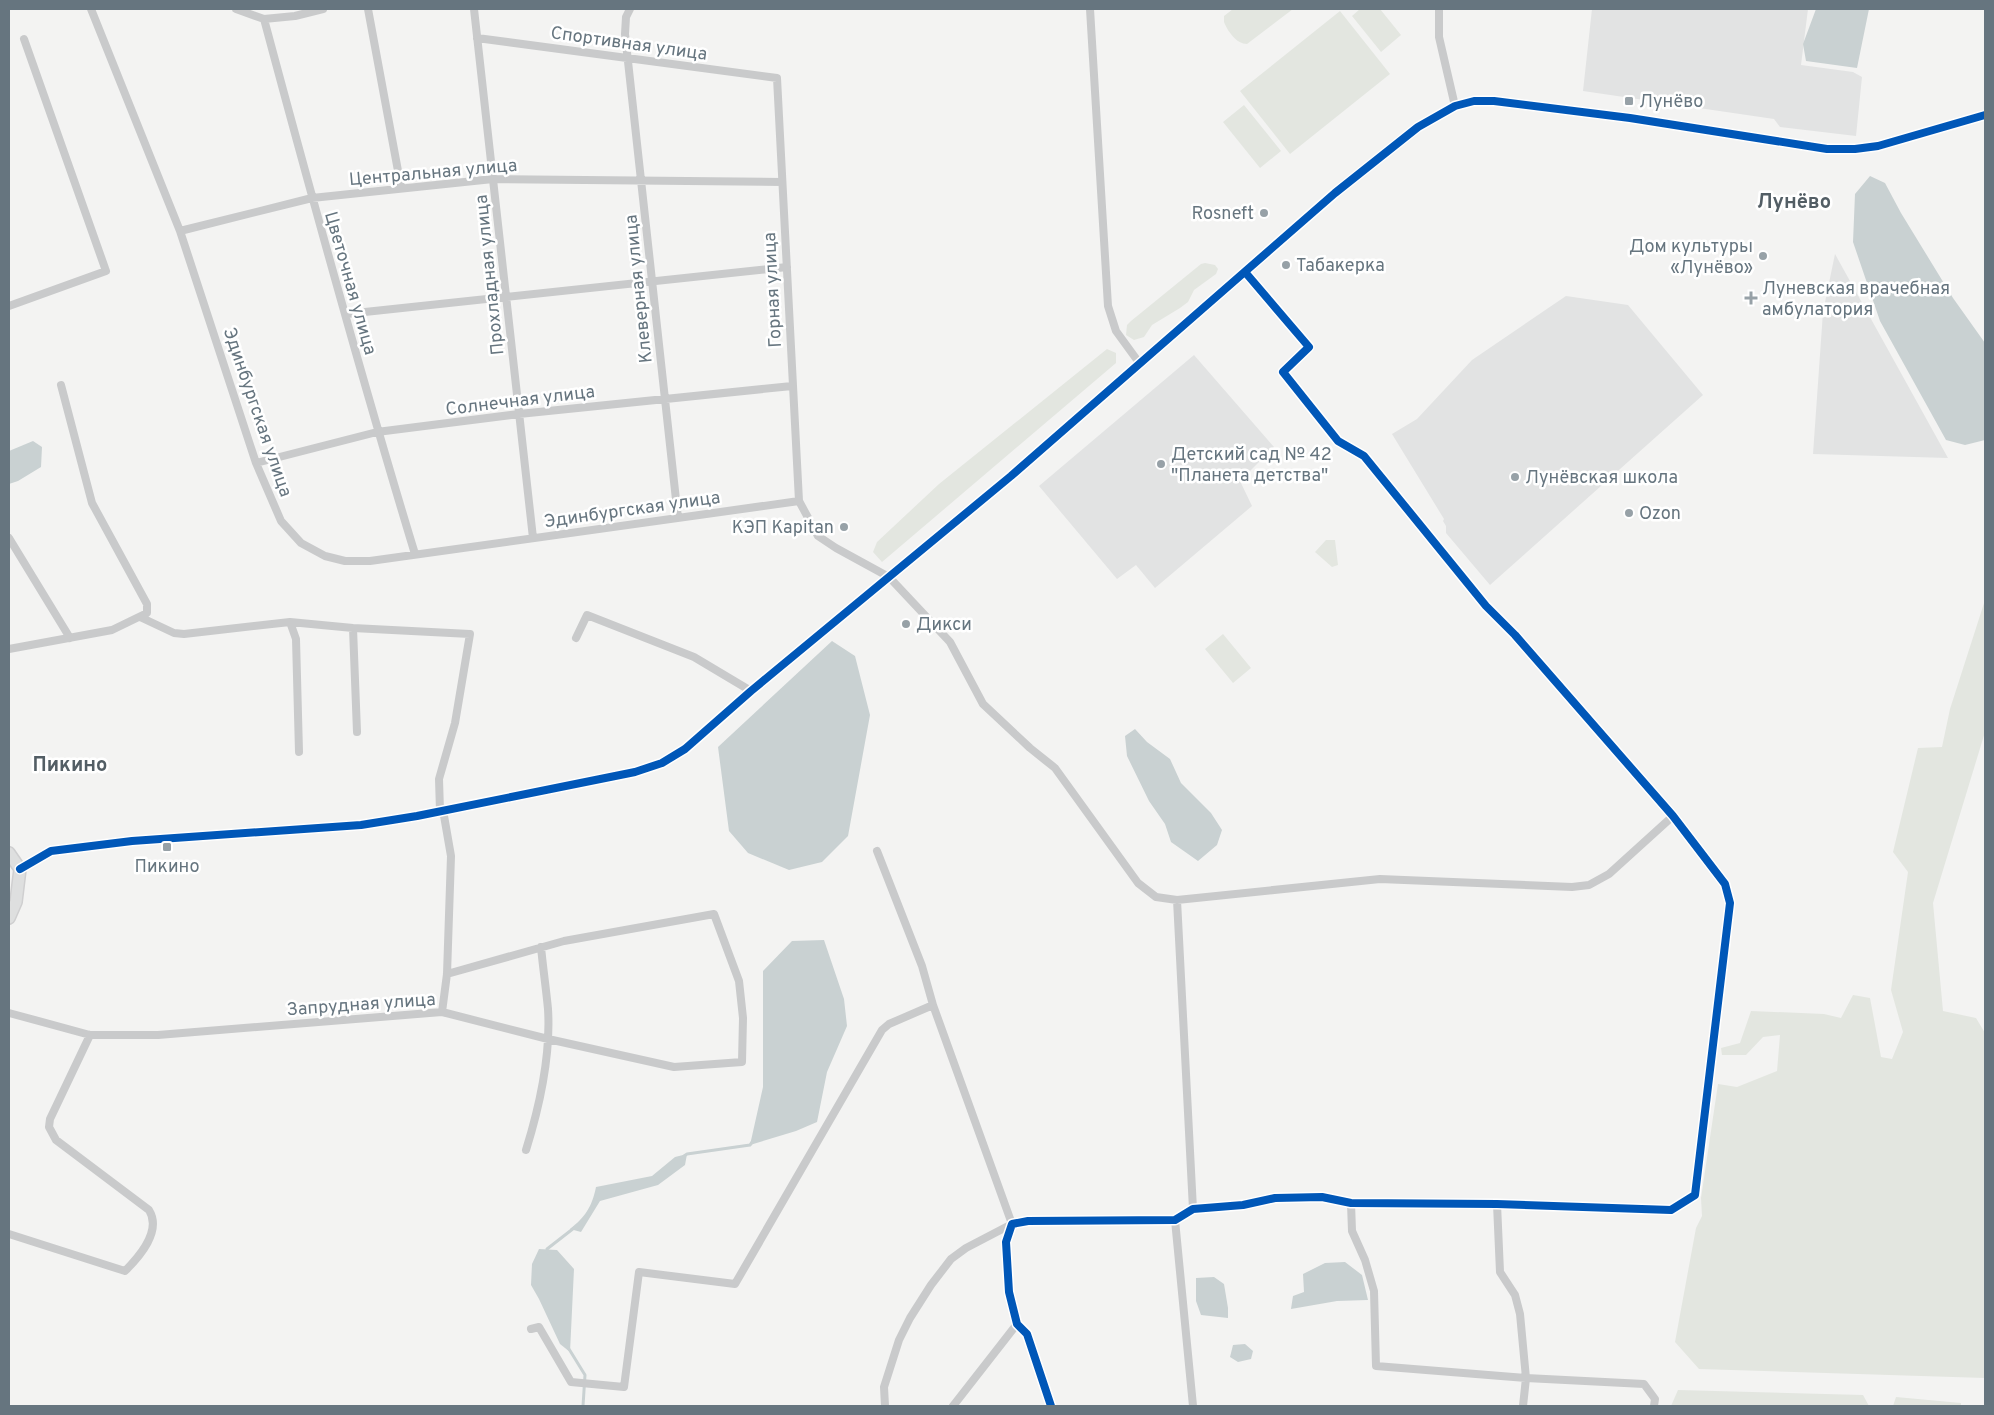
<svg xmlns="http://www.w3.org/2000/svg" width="1994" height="1415" viewBox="0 0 1994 1415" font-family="Overpass,sans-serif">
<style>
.built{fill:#e2e3e3}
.green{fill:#e3e6e0}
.water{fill:#c9d1d2}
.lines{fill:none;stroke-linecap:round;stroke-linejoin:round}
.stream{stroke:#c9d1d2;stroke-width:3}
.secondary-casing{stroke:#cfcfd0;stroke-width:14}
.minor{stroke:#c9cacb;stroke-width:8}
.tertiary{stroke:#c9cacb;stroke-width:10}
.secondary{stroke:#dedfdf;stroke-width:11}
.cycleway-casing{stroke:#fff;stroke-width:11}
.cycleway{stroke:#0057b8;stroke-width:8}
.poi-dot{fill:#97a1a7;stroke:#fff;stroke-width:2}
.labels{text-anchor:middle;stroke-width:5;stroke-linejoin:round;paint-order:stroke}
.street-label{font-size:18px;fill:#66757f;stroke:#fff}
.poi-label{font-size:18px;fill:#66757f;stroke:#fff;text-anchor:start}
.quarter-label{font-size:20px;font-weight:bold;fill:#535e65;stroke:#fff}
</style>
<rect width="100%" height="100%" fill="#f3f3f2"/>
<path class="built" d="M 1592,9 L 1808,9 L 1801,65 L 1853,72 L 1862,77 L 1856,136 L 1780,127 L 1774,119 L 1583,91 Z
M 1835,254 L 1948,458 L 1813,454 L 1823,312 Z
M 1566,296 L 1628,305 L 1703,395 L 1490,585 L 1446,533 L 1446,526 L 1443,521 L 1444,519 L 1392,434 L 1417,419 L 1472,360 Z
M 1194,355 L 1274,447 L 1240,481 L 1252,506 L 1155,588 L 1136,565 L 1117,579 L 1039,486 Z"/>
<path class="green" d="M 1233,9 L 1293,9 L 1247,44 C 1237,44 1228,32 1224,22 L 1224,16 Z
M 1360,9 L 1380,9 L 1401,35 L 1381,52 L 1352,16 Z
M 1340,11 L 1390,74 L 1290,154 L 1240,91 Z
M 1244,105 L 1281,151 L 1260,168 L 1223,122 Z
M 1205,263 L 1215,265 L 1218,269 L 1216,274 L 1194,290 L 1188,302 L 1180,308 L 1152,325 L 1144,337 L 1134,340 L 1126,335 L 1127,325 L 1131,321 L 1201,264 Z
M 1107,349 L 1116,353 L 1116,363 L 882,562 L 873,552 L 877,542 L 939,484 Z
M 1326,540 L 1335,540 L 1338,565 L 1332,567 L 1315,552 Z
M 1985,600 L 1985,732 L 1933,903 L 1943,1011 L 1976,1018 L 1985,1033 L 1985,1378 L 1699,1369 L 1675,1342 L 1696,1228 L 1702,1216 L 1701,1198 L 1718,1084 L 1737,1087 L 1777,1071 L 1780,1035 L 1763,1037 L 1746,1055 L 1722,1055 L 1721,1048 L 1740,1043 L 1751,1011 L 1824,1014 L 1841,1018 L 1853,995 L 1870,998 L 1881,1057 L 1892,1059 L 1903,1032 L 1891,990 L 1908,872 L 1893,852 L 1918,748 L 1942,747 L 1950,709 Z
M 1223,634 L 1251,668 L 1233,683 L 1205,649 Z
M 1678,1390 L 1863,1395 L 1869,1406 L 1671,1406 Z
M 1896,1397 L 1961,1403 L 1961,1406 L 1893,1406 Z"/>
<path class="water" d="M 1816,9 L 1869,9 L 1857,68 L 1806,61 L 1803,44 Z
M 1870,176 L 1885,183 L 1901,213 L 1953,298 L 1985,343 L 1985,440 L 1965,445 L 1946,440 L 1880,321 L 1853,242 L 1855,194 Z
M 33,441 L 42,447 L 41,467 L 18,481 L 9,484 L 9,451 Z
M 832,641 L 855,656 L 870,715 L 848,836 L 822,862 L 789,870 L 748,853 L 729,831 L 718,747 Z
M 1135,729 L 1147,742 L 1170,759 L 1181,783 L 1211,813 L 1222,830 L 1217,845 L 1198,861 L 1171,842 L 1165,824 L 1149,801 L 1127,756 L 1125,736 Z
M 824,940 L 844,999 L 847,1026 L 827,1072 L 817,1122 L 796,1131 L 750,1145 L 763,1087 L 763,971 L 792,941 Z
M 687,1154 L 685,1165 L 658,1185 L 600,1201 L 581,1232 L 570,1229 C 585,1217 592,1207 596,1187 L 652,1176 L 675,1157 Z
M 539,1249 L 557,1250 L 574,1269 L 570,1352 L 560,1344 L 539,1299 L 531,1285 L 532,1264 Z
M 1345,1262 L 1362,1275 L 1368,1300 L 1337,1301 L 1291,1309 L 1293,1296 L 1304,1292 L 1303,1274 L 1325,1263 Z
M 1214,1277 L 1224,1284 L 1228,1308 L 1228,1318 L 1201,1315 L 1196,1301 L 1196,1278 Z
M 1245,1344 L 1253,1351 L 1251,1359 L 1238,1362 L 1230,1357 L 1233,1345 Z"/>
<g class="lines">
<path class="stream" d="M 684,1156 L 687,1154 L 750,1145 L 753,1141
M 548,1253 L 547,1249 L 574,1228
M 569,1349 L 585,1375 L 583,1406"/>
<g class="secondary-casing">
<path id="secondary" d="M 9,853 L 20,869 L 16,902 L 9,918"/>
</g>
<path class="minor" d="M 91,9 L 180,231 L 256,463 L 281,521 L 301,543 L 325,556 L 345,561 L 370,561 L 799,501
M 236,9 L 264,19 L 295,16 L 323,9
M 368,9 L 401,187
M 474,9 L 533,538
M 630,9 L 626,17 L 625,34 L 678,518
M 1090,9 L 1108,306 L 1116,331 L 1140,364
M 1439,9 L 1439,37 L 1455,106
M 264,19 C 312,198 361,377 415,554
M 477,38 L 777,78 L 799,501 L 818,536 L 836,548 L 889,577 L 950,642 L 983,704 L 1030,748 L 1055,768 L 1138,883 L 1156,897 L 1177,900 L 1380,879 L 1572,887 L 1589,885 L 1609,874 L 1673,816
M 180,231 L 312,198 L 493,179 L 782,182
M 9,306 L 106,271 L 24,39
M 346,314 L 787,267
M 256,463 L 377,432 L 519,414 L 792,386
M 9,538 L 70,638
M 140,617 L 174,633 L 184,634 L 290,622 L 353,628 L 470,634 L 455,723 L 439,779 L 440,811
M 290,622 L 296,639 L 299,752
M 353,628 L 357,732
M 576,638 L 587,615 L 694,657 L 751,691
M 9,649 L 112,630 L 147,613 L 147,604 L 92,503 L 61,385
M 1177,900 L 1193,1209
M 442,1012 L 447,974 L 451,856 L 443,810
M 9,1013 L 90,1035 L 158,1035 L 442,1012 L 548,1039 L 674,1067 L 742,1062 L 743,1018 L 739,981 L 714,914 L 564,941 L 447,974
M 526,1150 C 540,1105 551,1057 548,1009 C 546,988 543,968 541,947
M 1351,1203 L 1352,1231 L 1365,1260 L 1374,1291 L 1376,1366 L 1526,1378 L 1644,1384 L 1655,1399 L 1654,1406
M 1497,1204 L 1500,1272 L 1515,1295 L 1520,1314 L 1526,1378 L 1523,1406
M 1175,1220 L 1193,1406
M 9,1234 L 125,1271 C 140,1256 162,1231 149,1210 L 56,1140 L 49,1127 L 50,1119 L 90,1035
M 531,1329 L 539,1327 L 571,1382 L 624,1387 L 639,1272 L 735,1284 L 882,1030 L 889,1024 L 933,1005 L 922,966 L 877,851
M 885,1406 L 884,1387 L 899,1340 L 910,1318 L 931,1285 L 951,1259 L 966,1248 L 1012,1224 L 933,1005
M 953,1406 L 1017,1324
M 1051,1406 L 1027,1334 L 1017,1324 L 1009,1292 L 1006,1242 L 1012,1224 L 1028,1221 L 1175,1220 L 1193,1209 L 1243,1205 L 1275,1198 L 1322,1197 L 1351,1203 L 1497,1204 L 1671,1210 L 1695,1195 L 1730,903 L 1725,884 L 1673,816 L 1515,635 L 1486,606 L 1364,456 L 1338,441 L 1283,372 L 1309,347 L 1245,272"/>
<path class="tertiary" d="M 20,869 L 51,851 L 132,841 L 361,825 L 417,816 L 635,772 L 662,763 L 685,749 L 751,691 L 1011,476 L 1335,193 L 1418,127 L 1455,106 L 1474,101 L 1494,101 L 1630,118 L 1827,149 L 1855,149 L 1878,146 L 1985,115"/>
<use href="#secondary" class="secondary"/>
<g class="cycleway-casing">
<path id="cycleway" d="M 20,869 L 51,851 L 132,841 L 361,825 L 417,816 L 635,772 L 662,763 L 685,749 L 751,691 L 1011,476 L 1335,193 L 1418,127 L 1455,106 L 1474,101 L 1494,101 L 1630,118 L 1827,149 L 1855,149 L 1878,146 L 1985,115
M 1051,1406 L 1027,1334 L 1017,1324 L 1009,1292 L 1006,1242 L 1012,1224 L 1028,1221 L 1175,1220 L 1193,1209 L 1243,1205 L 1275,1198 L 1322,1197 L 1351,1203 L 1497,1204 L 1671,1210 L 1695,1195 L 1730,903 L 1725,884 L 1673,816 L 1515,635 L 1486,606 L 1364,456 L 1338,441 L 1283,372 L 1309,347 L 1245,272"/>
</g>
<use href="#cycleway" class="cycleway"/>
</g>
<g class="poi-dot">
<rect x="1624" y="96" width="10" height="10" rx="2.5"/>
<circle cx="1264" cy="213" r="5"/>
<circle cx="1763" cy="256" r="5"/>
<circle cx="1286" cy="265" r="5"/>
<path d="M1748.5 290.5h5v5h5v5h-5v5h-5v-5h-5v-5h5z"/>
<circle cx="1161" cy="464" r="5"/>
<circle cx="1515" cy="477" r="5"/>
<circle cx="1629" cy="513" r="5"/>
<circle cx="844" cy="527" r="5"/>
<circle cx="906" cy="624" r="5"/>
<rect x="162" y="842" width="10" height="10" rx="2.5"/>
</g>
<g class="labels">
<g class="street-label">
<text transform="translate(629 43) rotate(8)" y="6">Спортивная улица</text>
<text transform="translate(433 172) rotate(-5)" y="6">Центральная улица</text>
<text transform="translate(489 275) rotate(-96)" y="6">Прохладная улица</text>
<text transform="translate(351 283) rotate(74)" y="6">Цветочная улица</text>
<text transform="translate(638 289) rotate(-96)" y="6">Клеверная улица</text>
<text transform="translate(772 290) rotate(-93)" y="6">Горная улица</text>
<text transform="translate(520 400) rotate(-7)" y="6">Солнечная улица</text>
<text transform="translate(258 412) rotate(71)" y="6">Эдинбургская улица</text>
<text transform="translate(632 509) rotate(-8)" y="6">Эдинбургская улица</text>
<text transform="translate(361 1004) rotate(-4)" y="6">Запрудная улица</text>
</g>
<g class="poi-label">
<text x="1639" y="107">Лунёво</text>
<text x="1254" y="219" text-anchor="end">Rosneft</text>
<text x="1753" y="252" text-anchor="end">Дом культуры<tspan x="1753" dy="21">«Лунёво»</tspan></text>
<text x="1296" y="271">Табакерка</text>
<text x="1762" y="294">Луневская врачебная<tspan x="1762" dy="21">амбулатория</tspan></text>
<text x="1171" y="460">Детский сад № 42<tspan x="1171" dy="21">"Планета детства"</tspan></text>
<text x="1525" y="483">Лунёвская школа</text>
<text x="1639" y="519">Ozon</text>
<text x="834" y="533" text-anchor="end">КЭП Kapitan</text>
<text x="916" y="630">Дикси</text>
<text x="167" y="872" text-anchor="middle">Пикино</text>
</g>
<g class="quarter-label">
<text x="1794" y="208">Лунёво</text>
<text x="70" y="771">Пикино</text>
</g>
</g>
<rect width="1994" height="1415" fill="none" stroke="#66757f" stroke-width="20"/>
</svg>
